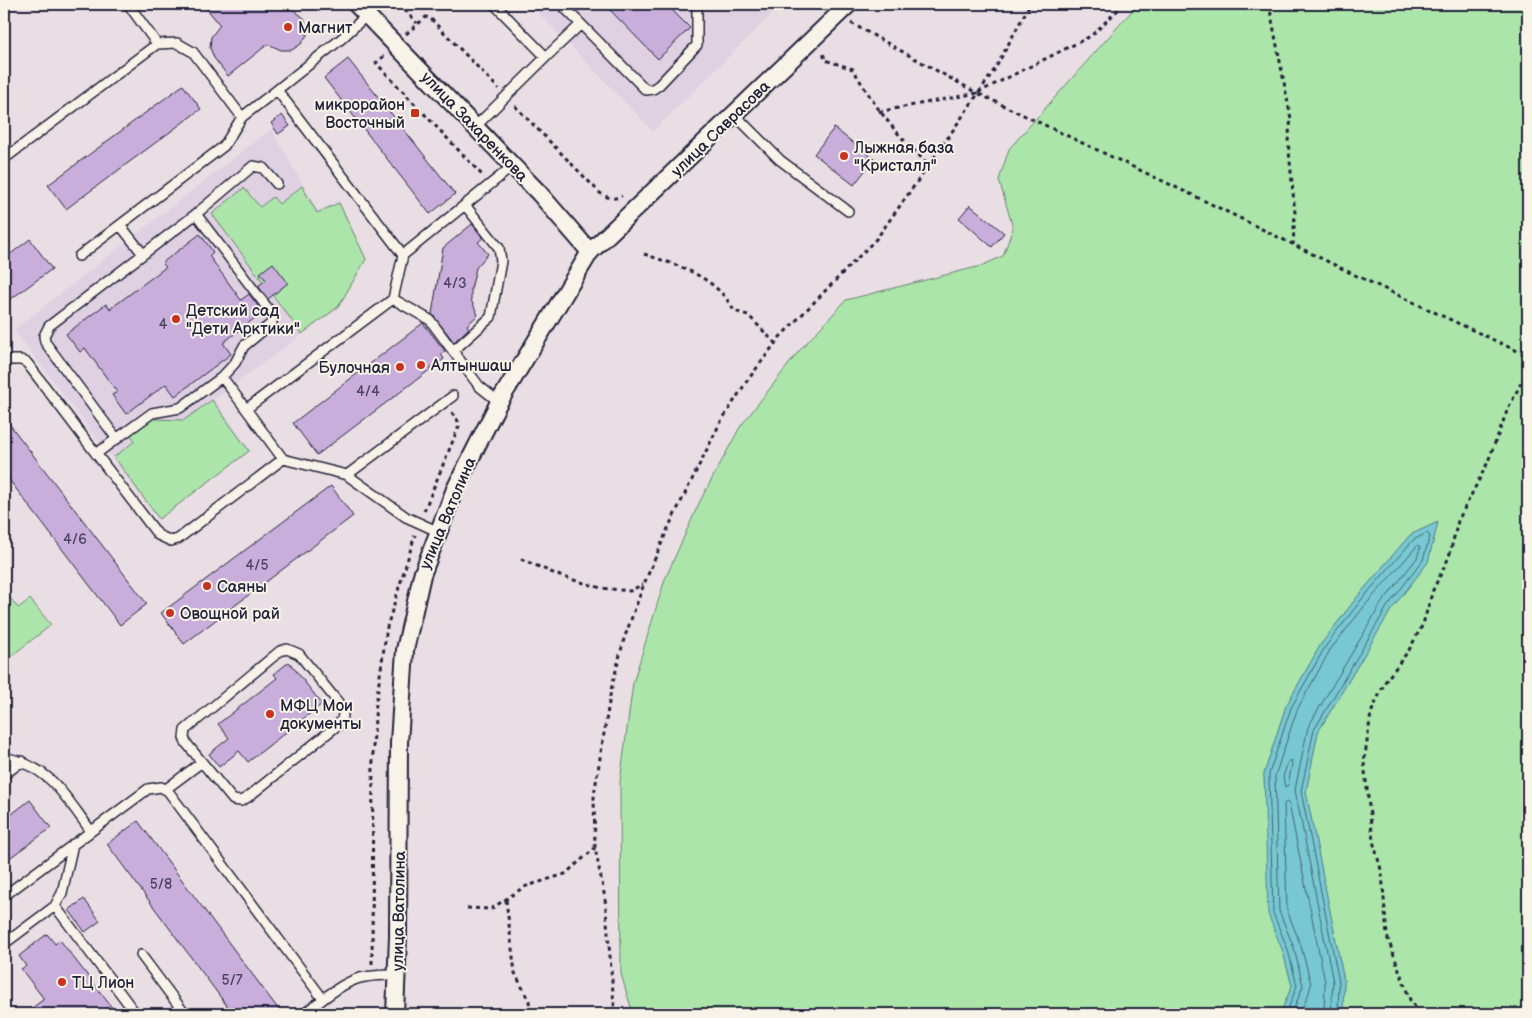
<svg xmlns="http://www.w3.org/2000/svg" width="1532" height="1018" viewBox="0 0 1532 1018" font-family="'Balsamiq Sans',sans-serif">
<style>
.built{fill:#dfd0e2}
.green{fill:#ace5a9;stroke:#678472}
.water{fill:#77c8d1;stroke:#558695}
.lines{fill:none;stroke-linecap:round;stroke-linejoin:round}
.shore{stroke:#446477;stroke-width:1}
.building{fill:#c9aedc;stroke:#22223b}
.service-casing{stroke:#22223b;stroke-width:12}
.minor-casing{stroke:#22223b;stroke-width:20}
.path{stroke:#22223b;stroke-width:3;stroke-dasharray:4 4;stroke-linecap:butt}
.service{stroke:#f7f3e8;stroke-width:9}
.minor{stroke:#f7f3e8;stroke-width:16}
.poi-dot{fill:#c8321e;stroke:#f7f3e8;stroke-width:2}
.labels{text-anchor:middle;stroke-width:4;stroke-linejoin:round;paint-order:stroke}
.number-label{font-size:14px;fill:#4c4563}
.poi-label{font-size:16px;fill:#22223b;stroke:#f7f3e8;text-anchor:start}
.street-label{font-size:16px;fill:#22223b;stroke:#f7f3e8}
</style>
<rect width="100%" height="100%" fill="#e9dee4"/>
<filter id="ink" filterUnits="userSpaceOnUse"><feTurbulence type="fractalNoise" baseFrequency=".02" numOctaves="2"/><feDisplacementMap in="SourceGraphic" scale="10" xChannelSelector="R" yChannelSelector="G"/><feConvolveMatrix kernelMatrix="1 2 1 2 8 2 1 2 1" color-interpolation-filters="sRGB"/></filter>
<g filter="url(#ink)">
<path class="built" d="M 530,4 L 782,4 L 653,131 Z
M 271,129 L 318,211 L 339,200 L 367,259 L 339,308 L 214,399 L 251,451 L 159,520 L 14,330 Z"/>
<path class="green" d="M 1138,4 L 1528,4 L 1528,1014 L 1343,1014 L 1344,981 L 1306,792 L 1318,732 L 1391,610 L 1428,562 L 1438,522 L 1410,535 L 1358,596 L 1321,644 L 1286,706 L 1264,774 L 1267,845 L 1283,952 L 1292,986 L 1280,1014 L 633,1014 L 621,974 L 620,782 L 633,683 L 665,579 L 700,501 L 740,427 L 799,351 L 846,300 L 981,266 L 1003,256 L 1013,228 L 999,180 L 1009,149 Z
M 302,186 L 317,213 L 339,203 L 366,259 L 338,307 L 302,334 L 212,214 L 244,188 L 260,207 L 273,197 L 279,204 Z
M 212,400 L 249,451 L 159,519 L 114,457 L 135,441 L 131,435 L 153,419 L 184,420 Z
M 4,590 L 18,608 L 30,599 L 51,625 L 5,661 Z"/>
<path class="water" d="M 1438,522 L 1428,562 L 1391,610 L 1318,732 L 1306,792 L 1344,981 L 1343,1014 L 1280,1014 L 1292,986 L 1283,952 L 1268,914 L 1264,774 L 1286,706 L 1321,644 L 1358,596 L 1410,535 Z"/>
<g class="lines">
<path class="shore" d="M 1291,761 L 1292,764 L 1288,785 L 1285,787 L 1283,777 L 1288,762 Z
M 1286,1014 L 1297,986 L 1288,950 L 1273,913 L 1269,774 L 1291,708 L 1325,647 L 1362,599 L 1413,540 L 1427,533 L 1430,536 L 1423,560 L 1387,607 L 1314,730 L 1301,791 L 1339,982 L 1338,1014
M 1292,1014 L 1303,986 L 1294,948 L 1279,911 L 1275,776 L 1297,710 L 1330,650 L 1367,603 L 1418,545 L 1420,548 L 1417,558 L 1381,604 L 1308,727 L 1295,790 L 1333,982 L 1331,1014
M 1300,1014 L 1309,993 L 1311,984 L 1301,946 L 1287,910 L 1284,804 L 1286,802 L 1289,804 L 1325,982 L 1324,1014"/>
</g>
<path class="building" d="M 203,4 L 286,4 L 304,18 L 307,28 L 307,35 L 301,44 L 292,50 L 281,50 L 268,44 L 228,76 L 214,58 L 210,48 L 211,37 L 220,25 Z
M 604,4 L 666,4 L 690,28 L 658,59 Z
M 348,59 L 455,194 L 430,214 L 324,78 Z
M 183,85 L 201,109 L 66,209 L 48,185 Z
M 282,115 L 290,126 L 278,134 L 271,123 Z
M 834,128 L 874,159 L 854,185 L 814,154 Z
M 970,205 L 1004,233 L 992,247 L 959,218 Z
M 472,224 L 483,238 L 478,242 L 488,254 L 476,268 L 471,289 L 471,300 L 478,315 L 467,325 L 469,328 L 454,342 L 432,314 L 443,248 Z
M 200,234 L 213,252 L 209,256 L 241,300 L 249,294 L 258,306 L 256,308 L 260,314 L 223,343 L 231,354 L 175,396 L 166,384 L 126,414 L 112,395 L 117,392 L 85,348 L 80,352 L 66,334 L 106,304 L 110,309 L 166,267 L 162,263 Z
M 30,239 L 52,269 L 4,304 L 4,259 Z
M 273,263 L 288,283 L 268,299 L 258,286 L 266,280 L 260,273 Z
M 423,323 L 445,351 L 441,354 L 444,359 L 317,455 L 293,423 Z
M 4,417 L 147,604 L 120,625 L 4,473 Z
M 331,486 L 353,516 L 184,644 L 161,613 Z
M 289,662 L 322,704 L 248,762 L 239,751 L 219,767 L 209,754 L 229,738 L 218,724 L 277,678 L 274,674 Z
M 30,800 L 51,828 L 4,862 L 4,820 Z
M 138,821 L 223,935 L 282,1014 L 233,1014 L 107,844 Z
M 84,899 L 100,921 L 85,932 L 69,910 Z
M 47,934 L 55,944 L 60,940 L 117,1014 L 24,1014 L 44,999 L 21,969 L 26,966 L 19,956 Z"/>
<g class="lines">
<g class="service-casing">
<path id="service" d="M 128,4 L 157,44
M 561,4 L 646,90 L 653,89 L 659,85 L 697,45 L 697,4
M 546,57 L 581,24
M 734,114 L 780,160 L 848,211
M 475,127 L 546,57 L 494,4
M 4,159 L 157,44 L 177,43 L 193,52 L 242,117 L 277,90
M 196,214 L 253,166 L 263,168 L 277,184
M 120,225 L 143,254
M 403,255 L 513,166
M 79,256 L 224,146 L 242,117
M 393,299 L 430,320 L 479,386 L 499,402
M 453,351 L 491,317 L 501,261 L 499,248 L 465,205
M 4,360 L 21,360 L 27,363 L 158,535 L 171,541 L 178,539 L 283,459 L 347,475 L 406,517 L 437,531
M 222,377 L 246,409
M 96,454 L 104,448 L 152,413 L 180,408 L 222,377 L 235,363 L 244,346 L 272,323 L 272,314 L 196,214 L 49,326 L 44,336 L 45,342 L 117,439
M 283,459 L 246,409 L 393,299 L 403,255 L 277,90 L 341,39 L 367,15
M 347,475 L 453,396
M 287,649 L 299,654 L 341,706 C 344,713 344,717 339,724 L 248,797 L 241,801 L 233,800 L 187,744 L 184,738 L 185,730 L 280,651 Z
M 4,757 C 52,768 63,794 91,831
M 4,775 L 22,761
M 166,789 L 202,762
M 4,896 L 148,789 L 161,787 L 168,791 L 323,999 C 352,977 361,975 397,975
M 55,906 L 136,1014
M 4,944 L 55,906 L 62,893 L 73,844
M 141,955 L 185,1014
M 304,1014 L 323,999"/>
</g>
<g class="minor-casing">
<path id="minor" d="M 356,4 L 539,193 L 590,252
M 395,1014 L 398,936 L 399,743 L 405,650 L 422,575 L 455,489 L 499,402 L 590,252 L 849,4"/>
</g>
<path class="path" d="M 399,4 L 417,23
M 1124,4 L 1091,36 L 977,93 L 1207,202 L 1355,275 L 1528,356
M 1269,4 L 1291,119 L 1288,141 L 1295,213 L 1293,245
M 851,23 L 977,93 L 878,112
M 406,34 L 426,17 L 430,18 L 499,89
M 384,56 L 376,63 L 483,176
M 515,106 L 600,193 C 608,198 613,200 622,196
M 929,165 L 995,69 L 1030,4
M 644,254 C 679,266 716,276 734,311 L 748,315 L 775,343
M 424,511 L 459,426 L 458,421 L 451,411
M 521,559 L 560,576 L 601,588 L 630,591 L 643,584
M 506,900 L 515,973 L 529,1001 L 531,1014
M 467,908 L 491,909 L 524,887 L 565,874 L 595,848
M 372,964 L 373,748 L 376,703 L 387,627 L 415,535
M 617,1014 L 614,1004 L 605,898 L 595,848 L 594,795 L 611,690 L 624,639 L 644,584 L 669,526 L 720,423 L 747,381 L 780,337 L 877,238 L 929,165 C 894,132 877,110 853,69 L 825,60 L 823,52
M 1420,1014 L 1410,1000 L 1387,936 L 1382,873 L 1373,841 L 1364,763 L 1371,713 L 1385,682 L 1409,650 L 1423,624 L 1433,590 L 1449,557 L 1458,521 L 1487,464 L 1507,411 L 1528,369"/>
<use href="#service" class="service"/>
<use href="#minor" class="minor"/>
</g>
</g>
<g class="poi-dot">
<circle cx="288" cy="27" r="5"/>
<rect x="410" y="108" width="10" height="10" rx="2.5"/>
<circle cx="844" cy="156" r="5"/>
<circle cx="176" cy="319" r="5"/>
<circle cx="421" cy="365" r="5"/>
<circle cx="400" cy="367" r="5"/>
<circle cx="207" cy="586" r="5"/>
<circle cx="170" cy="613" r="5"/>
<circle cx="270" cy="714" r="5"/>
<circle cx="62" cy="982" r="5"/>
</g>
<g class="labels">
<g class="number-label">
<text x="455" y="288">4/3</text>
<text x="163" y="329">4</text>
<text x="368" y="396">4/4</text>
<text x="75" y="544">4/6</text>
<text x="257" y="570">4/5</text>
<text x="161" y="889">5/8</text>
<text x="232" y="985">5/7</text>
</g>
<g class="poi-label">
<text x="298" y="33">Магнит</text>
<text x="405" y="110" text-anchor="end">микрорайон<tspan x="405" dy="18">Восточный</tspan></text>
<text x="854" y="153">Лыжная база<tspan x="854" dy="18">"Кристалл"</tspan></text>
<text x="186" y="316">Детский сад<tspan x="186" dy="18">"Дети Арктики"</tspan></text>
<text x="431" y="371">Алтыншаш</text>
<text x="390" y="373" text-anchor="end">Булочная</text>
<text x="217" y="592">Саяны</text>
<text x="180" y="619">Овощной рай</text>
<text x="280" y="711">МФЦ Мои<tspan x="280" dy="18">документы</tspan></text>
<text x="72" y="988">ТЦ Лион</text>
</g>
<g class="street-label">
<text transform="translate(475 126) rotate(46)" y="6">улица Захаренкова</text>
<text transform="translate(720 128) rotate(-44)" y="6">улица Саврасова</text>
<text transform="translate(447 513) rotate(-67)" y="6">улица Ватолина</text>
<text transform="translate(398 911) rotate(-89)" y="6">улица Ватолина</text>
</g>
</g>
<rect width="1532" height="1018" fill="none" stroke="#f7f3e8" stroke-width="20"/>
<rect x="10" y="10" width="1512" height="998" fill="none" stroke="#22223b" stroke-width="2" filter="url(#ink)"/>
</svg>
